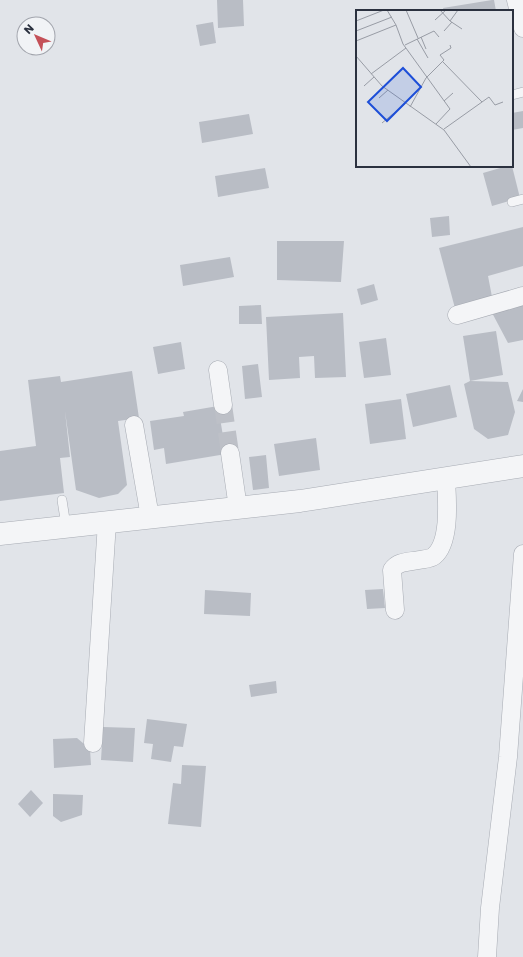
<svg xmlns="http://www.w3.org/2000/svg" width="523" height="957" viewBox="0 0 523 957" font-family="Poppins,sans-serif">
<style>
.building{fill:#b9bdc5}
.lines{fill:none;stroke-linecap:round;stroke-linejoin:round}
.minor-tunnel{stroke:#bdc0c7;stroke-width:18;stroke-dasharray:18 9;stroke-linecap:butt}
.service-casing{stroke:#a7abb3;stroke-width:10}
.minor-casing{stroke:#a7abb3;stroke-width:19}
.tertiary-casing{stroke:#a7abb3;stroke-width:23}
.service{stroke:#f4f5f7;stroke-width:9}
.minor{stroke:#f4f5f7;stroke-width:18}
.tertiary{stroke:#f4f5f7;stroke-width:22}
.inset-road{fill:none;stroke:#989ca5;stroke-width:1}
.view{fill:#1d4ed8;fill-opacity:0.15;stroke:#1d4ed8;stroke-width:2}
.inset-edge{fill:none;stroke:#2b313f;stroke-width:2}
</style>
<rect width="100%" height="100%" fill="#e1e4e9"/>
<path class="building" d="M 217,0 L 243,0 L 244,26 L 218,28 Z
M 492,0 L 494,0 L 496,11 L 444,11 L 443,8 Z
M 213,22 L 216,43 L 200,46 L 196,25 Z
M 523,111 L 523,128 L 512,130 L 512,113 Z
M 249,114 L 253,134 L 202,143 L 199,122 Z
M 507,166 L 512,166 L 520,198 L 492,206 L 483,173 Z
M 265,168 L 269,188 L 218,197 L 215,176 Z
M 449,216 L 450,235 L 432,237 L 430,218 Z
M 523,227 L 523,266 L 488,276 L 493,302 L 456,312 L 439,248 Z
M 277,241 L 344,241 L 341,282 L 277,280 Z
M 230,257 L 234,277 L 183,286 L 180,265 Z
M 374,284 L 378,300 L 361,305 L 357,289 Z
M 523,302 L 523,340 L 508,343 L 490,309 Z
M 261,305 L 262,324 L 239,324 L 239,306 Z
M 343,313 L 346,377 L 315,378 L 314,356 L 299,357 L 300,378 L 269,380 L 266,317 Z
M 496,331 L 503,375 L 470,381 L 508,382 L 515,412 L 508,435 L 488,439 L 474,429 L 464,384 L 470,381 L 463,336 Z
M 386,338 L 391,375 L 364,378 L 359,342 Z
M 181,342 L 185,369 L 158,374 L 153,347 Z
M 258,364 L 262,397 L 245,399 L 242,366 Z
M 132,371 L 139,418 L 118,421 L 127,485 L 118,494 L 99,498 L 76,490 L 65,411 L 70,457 L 60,458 L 64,493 L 0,501 L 0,451 L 36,446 L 28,380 L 60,376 L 61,382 Z
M 450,385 L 457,417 L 413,427 L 406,394 Z
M 523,389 L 523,402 L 517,401 Z
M 401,399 L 406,439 L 370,444 L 365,404 Z
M 218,406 L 226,454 L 166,464 L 164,448 L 154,450 L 150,421 L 184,416 L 183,412 Z
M 316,438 L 320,470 L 279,476 L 274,444 Z
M 266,455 L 269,488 L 253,490 L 249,457 Z
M 383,589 L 385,608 L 367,609 L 365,590 Z
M 205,590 L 251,593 L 250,616 L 204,614 Z
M 276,681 L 277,693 L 251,697 L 249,685 Z
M 147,719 L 187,724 L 183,747 L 174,746 L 171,762 L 151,759 L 153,744 L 144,743 Z
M 103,727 L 135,728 L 133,762 L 101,760 Z
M 77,738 L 90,749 L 91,765 L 54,768 L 53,739 Z
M 182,765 L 206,766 L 201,827 L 168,824 L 173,783 L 181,784 Z
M 31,790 L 43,803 L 30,817 L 18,804 Z
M 53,794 L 83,795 L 82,815 L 61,822 L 53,816 Z"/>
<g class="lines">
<path class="minor-tunnel" d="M 223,405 L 230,453"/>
<g class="service-casing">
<path id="service" d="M 512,95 L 523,92
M 512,202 L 523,199
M 62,500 L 66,526"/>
</g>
<g class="minor-casing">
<path id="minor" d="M 516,0 L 523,28
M 457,315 L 523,296
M 218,370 L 223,405
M 134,425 L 150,517
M 230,453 L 238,508
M 395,610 L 392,570 C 398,561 409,562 419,560 C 424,559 430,559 434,556 C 451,542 447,499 446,479
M 93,743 L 107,522
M 487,957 L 490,908 L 508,757 L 523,554"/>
</g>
<g class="tertiary-casing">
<path id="tertiary" d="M 0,534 L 300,501 L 523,466"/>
</g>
<use href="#service" class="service"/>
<use href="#minor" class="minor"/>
<use href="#tertiary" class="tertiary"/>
</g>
<g transform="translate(356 10)">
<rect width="157" height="157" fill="#e1e4e9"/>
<path class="inset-road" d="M 50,0 L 62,28M 84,0 L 94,11 L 106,19M 79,10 L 90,0M 0,11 L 28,0M 94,11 L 102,0M 40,15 L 47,34 L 94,99 L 80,114M 0,21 L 36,7M 88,21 L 96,12M 65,27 L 70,39M 61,29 L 72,48M 0,31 L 40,15 L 31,0M 49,35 L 78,21 L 83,27M 0,46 L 26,76 L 88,120 L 115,157M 87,52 L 126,92 L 133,87 L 139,95 L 147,92M 15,64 L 50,38M 8,76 L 18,67M 23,88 L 32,80M 88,91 L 97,83M 54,97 L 70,68 L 88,50 L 84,45 L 95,38 L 94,35M 26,113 L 49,94M 88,119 L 126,92"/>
<path class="view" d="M 47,58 L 65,77 L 31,111 L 12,92 Z"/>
<rect width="157" height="157" class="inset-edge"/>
</g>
<g transform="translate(36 36) rotate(314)"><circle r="19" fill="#f1f3f6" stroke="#a2a5ad"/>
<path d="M0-3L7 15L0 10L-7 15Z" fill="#c45058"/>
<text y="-6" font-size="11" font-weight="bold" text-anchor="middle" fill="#2b313f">N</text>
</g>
</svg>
